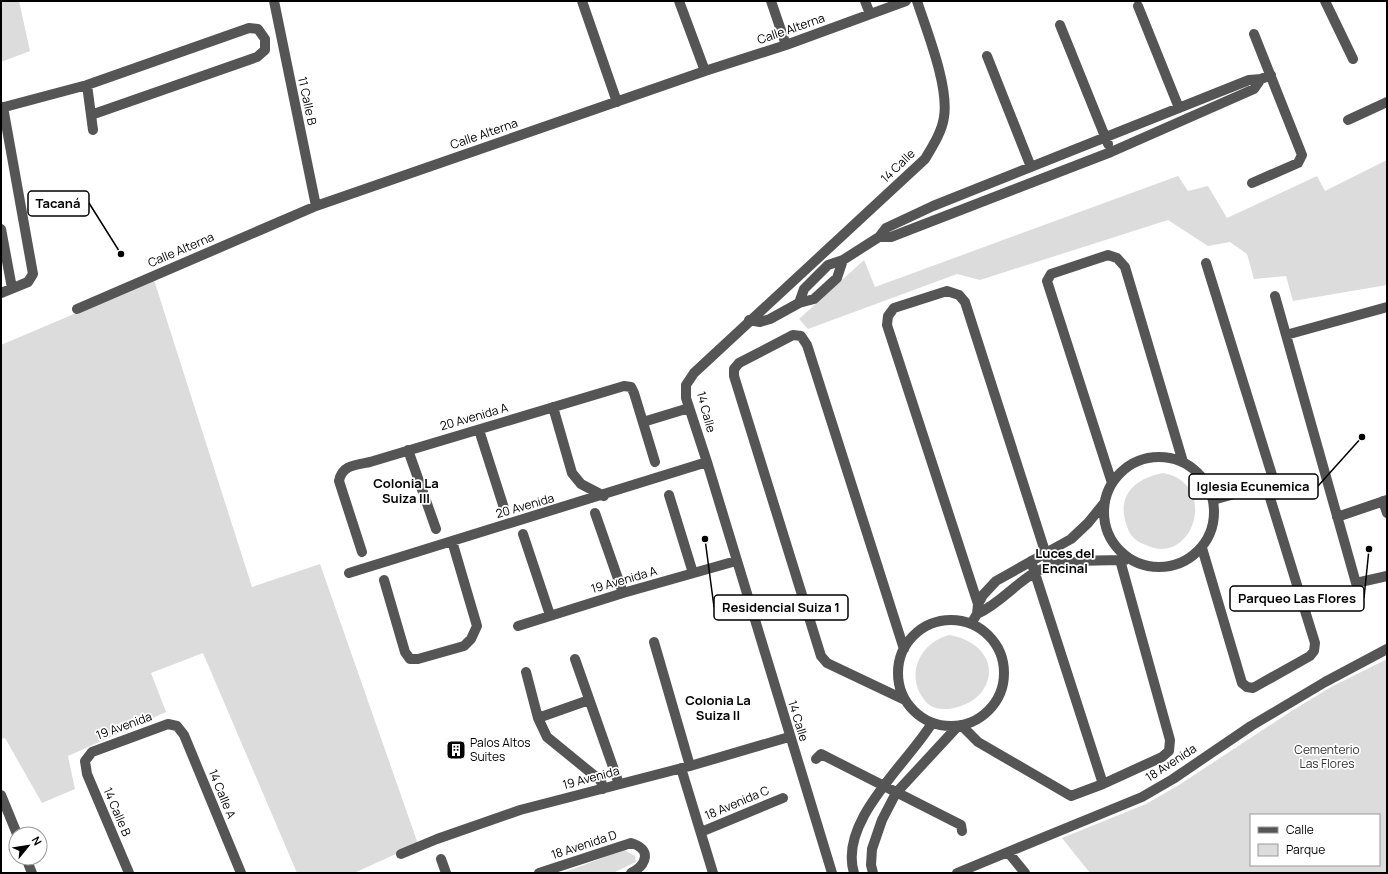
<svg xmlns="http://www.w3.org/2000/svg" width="1388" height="874" viewBox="0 0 1388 874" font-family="Manrope,sans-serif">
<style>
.green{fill:#dcdcdc;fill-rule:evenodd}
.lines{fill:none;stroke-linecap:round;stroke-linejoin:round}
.minor{stroke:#555;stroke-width:10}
.labels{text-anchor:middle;stroke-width:3.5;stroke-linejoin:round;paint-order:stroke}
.street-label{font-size:12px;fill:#000;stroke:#fff}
.poi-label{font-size:12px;fill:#000;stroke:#fff;text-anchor:start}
.park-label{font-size:12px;fill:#333;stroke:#fff}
.neighbourhood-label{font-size:13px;font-weight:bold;fill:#000;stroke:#fff}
.leader{fill:none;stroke:#000;stroke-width:1.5}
.callout-dot{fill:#000;stroke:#fff;stroke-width:1.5}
.callout{fill:#fff;stroke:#000;stroke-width:1.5}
.callout-label{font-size:13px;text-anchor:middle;font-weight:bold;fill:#000}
</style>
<rect width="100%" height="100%" fill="#fff"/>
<path class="green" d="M 1,1 L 19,1 L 30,51 L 1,62 Z
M 1387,160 L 1387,285 L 1293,301 L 1286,276 L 1254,279 L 1247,254 L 1230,242 L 1208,246 L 1168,220 L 980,280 L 957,274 L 808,329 L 799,319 L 864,260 L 875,287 L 1178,176 L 1188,191 L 1208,186 L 1227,218 L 1317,176 L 1325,191 Z
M 154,280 L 252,587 L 320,564 L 418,844 L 354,873 L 297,873 L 203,653 L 151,673 L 166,712 L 68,756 L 75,789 L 42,803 L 5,738 L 1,739 L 1,345 Z
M 1163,473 C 1220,483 1193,568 1146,545 C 1137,542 1132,538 1128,529 C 1115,498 1132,479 1163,473 Z
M 949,635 C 976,639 1001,662 983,690 C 973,706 940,717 926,702 C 904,677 919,643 949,635 Z
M 1387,659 L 1387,873 L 1090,873 L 1062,838 L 1146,804 L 1179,785 L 1290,712 L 1331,687 ZM 1251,815 L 1379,815 L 1379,865 L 1251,865 Z
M 624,850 L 635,856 L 636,862 L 613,873 L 562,873 Z"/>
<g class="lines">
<path class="minor" d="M 274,1 L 316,206
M 582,1 L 617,102
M 679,1 L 705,71
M 771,1 L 786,45
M 865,1 L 870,14
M 1325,1 L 1353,59
M 1138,6 L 1179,108
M 1060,25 L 1108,144
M 987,56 L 1031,167
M 87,85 L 93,130
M 1,108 L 87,85 L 249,28 L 258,29 L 265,39 L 265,50 L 257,57 L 91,115
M 1348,120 L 1387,102
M 1252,183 L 1298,163 L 1302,155 L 1254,34
M 1,229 L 12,288
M 879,237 L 891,237 L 1111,152 L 1254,89 L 1261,79
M 1206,263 L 1272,475 L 1271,480 L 1266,485 L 1213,500
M 1,293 L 28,282 L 33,274 L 3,107
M 1275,296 L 1356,583 L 1387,576
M 799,303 L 804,289 L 828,265 L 843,260 L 879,237 L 886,228 L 933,206 L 1249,80 L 1261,79 L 1271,75
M 77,309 L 316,206 L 705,71 L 786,45 L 906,1
M 749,320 L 760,322 L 770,319 L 799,303 L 814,299 L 837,278 L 843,260
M 1286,335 L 1387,307
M 553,407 L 572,473 L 581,484 L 604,496
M 643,422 L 689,408
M 479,430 L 504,508
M 408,450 L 436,529
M1104 512a55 55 0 1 1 110 0a55 55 0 1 1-110 0Z
M 1112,483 L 1047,281 L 1051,274 L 1108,255 L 1117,258 L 1125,267 L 1183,462
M 669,495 L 693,573
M 1383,501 L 1387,513
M 595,513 L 623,593
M 1337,517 L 1387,500
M 523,534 L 550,615
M 1202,548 L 1242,683 L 1247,687 L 1253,688 L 1310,656 L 1314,651 L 1315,643 L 1266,485
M 362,552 L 339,481 C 342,465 355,465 370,462 L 624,386 L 631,387 L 634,393 L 655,462
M 1031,561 L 1103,784
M 349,573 L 707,462
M 384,580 L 405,652 L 410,659 L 418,659 L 464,646 L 471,639 L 477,626 L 452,541
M 978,604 L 887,325 L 888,316 L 894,308 L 947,291 L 959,295 L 965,302 L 1050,567
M 977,614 C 999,604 1014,585 1034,573 C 1059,558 1098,561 1125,560
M898 673a53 53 0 1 1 106 0a53 53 0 1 1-106 0Z
M 971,624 L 977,614 L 978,604 L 983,595 L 996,581 L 1071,539 L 1088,523 L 1105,502
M 518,626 L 623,593 L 736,561
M 654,642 L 690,766
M 904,649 L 807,345 L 801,336 L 793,335 L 739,363 L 734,369 L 734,376 L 821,656 L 827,663 L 905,700
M 575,659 L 619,784
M 526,672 L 538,718 L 547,737 L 601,781 L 603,789
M 538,718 L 589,700
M 961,725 L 978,742 L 1071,796 L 1103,784 L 1162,757 L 1169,751 L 1170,740 L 1120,560
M 816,759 L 821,754 L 961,825 L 962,831
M 681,768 L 713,873
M 1,795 L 17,834
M 701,832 L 783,798
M 1008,852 L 1025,873
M 401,854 L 437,839 L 520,810 L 690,766 L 789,737
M 26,858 L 32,873
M 441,859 L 446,873
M 129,873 L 87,774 L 85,761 L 92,752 L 168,724 L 177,726 L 184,735 L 241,873
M 539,873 L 631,843 C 652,849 647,865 631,873
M 832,873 L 707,462 L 686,398 L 686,385 L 694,373 L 925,159 C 932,147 942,132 944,117 C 949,86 927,32 917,1
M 854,873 C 838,821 908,763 932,723
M 873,873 L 871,865 L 872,849 L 882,820 L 896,793 L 958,726
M 957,873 L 1142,797 L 1173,779 L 1251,726 L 1325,682 L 1387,649"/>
</g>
<defs>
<g id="building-square" transform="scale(1)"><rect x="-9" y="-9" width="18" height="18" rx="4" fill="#000" stroke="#fff"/><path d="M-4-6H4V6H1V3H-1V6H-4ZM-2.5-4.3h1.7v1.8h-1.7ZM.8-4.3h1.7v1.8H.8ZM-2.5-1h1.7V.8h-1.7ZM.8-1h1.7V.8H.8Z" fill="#fff"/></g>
</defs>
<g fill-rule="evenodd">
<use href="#building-square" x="456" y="750"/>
</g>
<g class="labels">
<g class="street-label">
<text transform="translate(791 29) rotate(-19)" y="4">Calle Alterna</text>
<text transform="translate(307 101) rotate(78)" y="4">11 Calle B</text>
<text transform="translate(484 134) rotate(-19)" y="4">Calle Alterna</text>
<text transform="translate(898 166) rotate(-44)" y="4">14 Calle</text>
<text transform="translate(181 250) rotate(-23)" y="4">Calle Alterna</text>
<text transform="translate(706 412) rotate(75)" y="4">14 Calle</text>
<text transform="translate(474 417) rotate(-16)" y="4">20 Avenida A</text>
<text transform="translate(525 506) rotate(-16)" y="4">20 Avenida</text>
<text transform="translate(624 580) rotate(-16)" y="4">19 Avenida A</text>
<text transform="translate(798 721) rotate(73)" y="4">14 Calle</text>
<text transform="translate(124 726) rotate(-20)" y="4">19 Avenida</text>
<text transform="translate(1171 763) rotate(-33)" y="4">18 Avenida</text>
<text transform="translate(591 778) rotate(-15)" y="4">19 Avenida</text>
<text transform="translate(222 794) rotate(68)" y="4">14 Calle A</text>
<text transform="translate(737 803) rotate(-23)" y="4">18 Avenida C</text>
<text transform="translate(117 812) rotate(67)" y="4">14 Calle B</text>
<text transform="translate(584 845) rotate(-18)" y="4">18 Avenida D</text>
</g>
<g class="poi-label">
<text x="470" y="747">Palos Altos<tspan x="470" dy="14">Suites</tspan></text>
</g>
<g class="park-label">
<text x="1327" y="754">Cementerio<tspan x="1327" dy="14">Las Flores</tspan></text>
</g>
<g class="neighbourhood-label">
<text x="406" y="488">Colonia La<tspan x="406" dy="15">Suiza III</tspan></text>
<text x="1065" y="558">Luces del<tspan x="1065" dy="15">Encinal</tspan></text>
<text x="718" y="705">Colonia La<tspan x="718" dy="15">Suiza II</tspan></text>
</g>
</g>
<path class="leader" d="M121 254L89 203M1362 437L1318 486M1369 549L1364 598M705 539L714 607"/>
<g class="callout-dot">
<circle cx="121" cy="254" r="4"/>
<circle cx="1362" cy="437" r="4"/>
<circle cx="1369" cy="549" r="4"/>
<circle cx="705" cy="539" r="4"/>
</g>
<g class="callout">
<rect x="28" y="191" width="61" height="25" rx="4"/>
<rect x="1189" y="474" width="129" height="25" rx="4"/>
<rect x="1230" y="586" width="134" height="25" rx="4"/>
<rect x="714" y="595" width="134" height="25" rx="4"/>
</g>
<g class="callout-label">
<text x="58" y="208">Tacaná</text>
<text x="1253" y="491">Iglesia Ecunemica</text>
<text x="1297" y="603">Parqueo Las Flores</text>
<text x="781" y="612">Residencial Suiza 1</text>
</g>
<rect width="1388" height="874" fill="none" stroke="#000000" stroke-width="4"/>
<rect x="1250" y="814" width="130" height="52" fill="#ffffff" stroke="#999999"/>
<rect x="1258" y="827" width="20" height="6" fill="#555555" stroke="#999999"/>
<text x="1286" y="834" font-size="12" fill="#000000">Calle</text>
<rect x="1258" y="844" width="20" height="12" fill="#dcdcdc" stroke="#999999"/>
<text x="1286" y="854" font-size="12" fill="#000000">Parque</text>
<g transform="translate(28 846) rotate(60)"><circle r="19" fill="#ffffff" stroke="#999999"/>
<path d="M0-3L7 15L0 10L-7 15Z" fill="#000000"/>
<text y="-6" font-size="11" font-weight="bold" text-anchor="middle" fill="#000000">N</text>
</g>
</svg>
